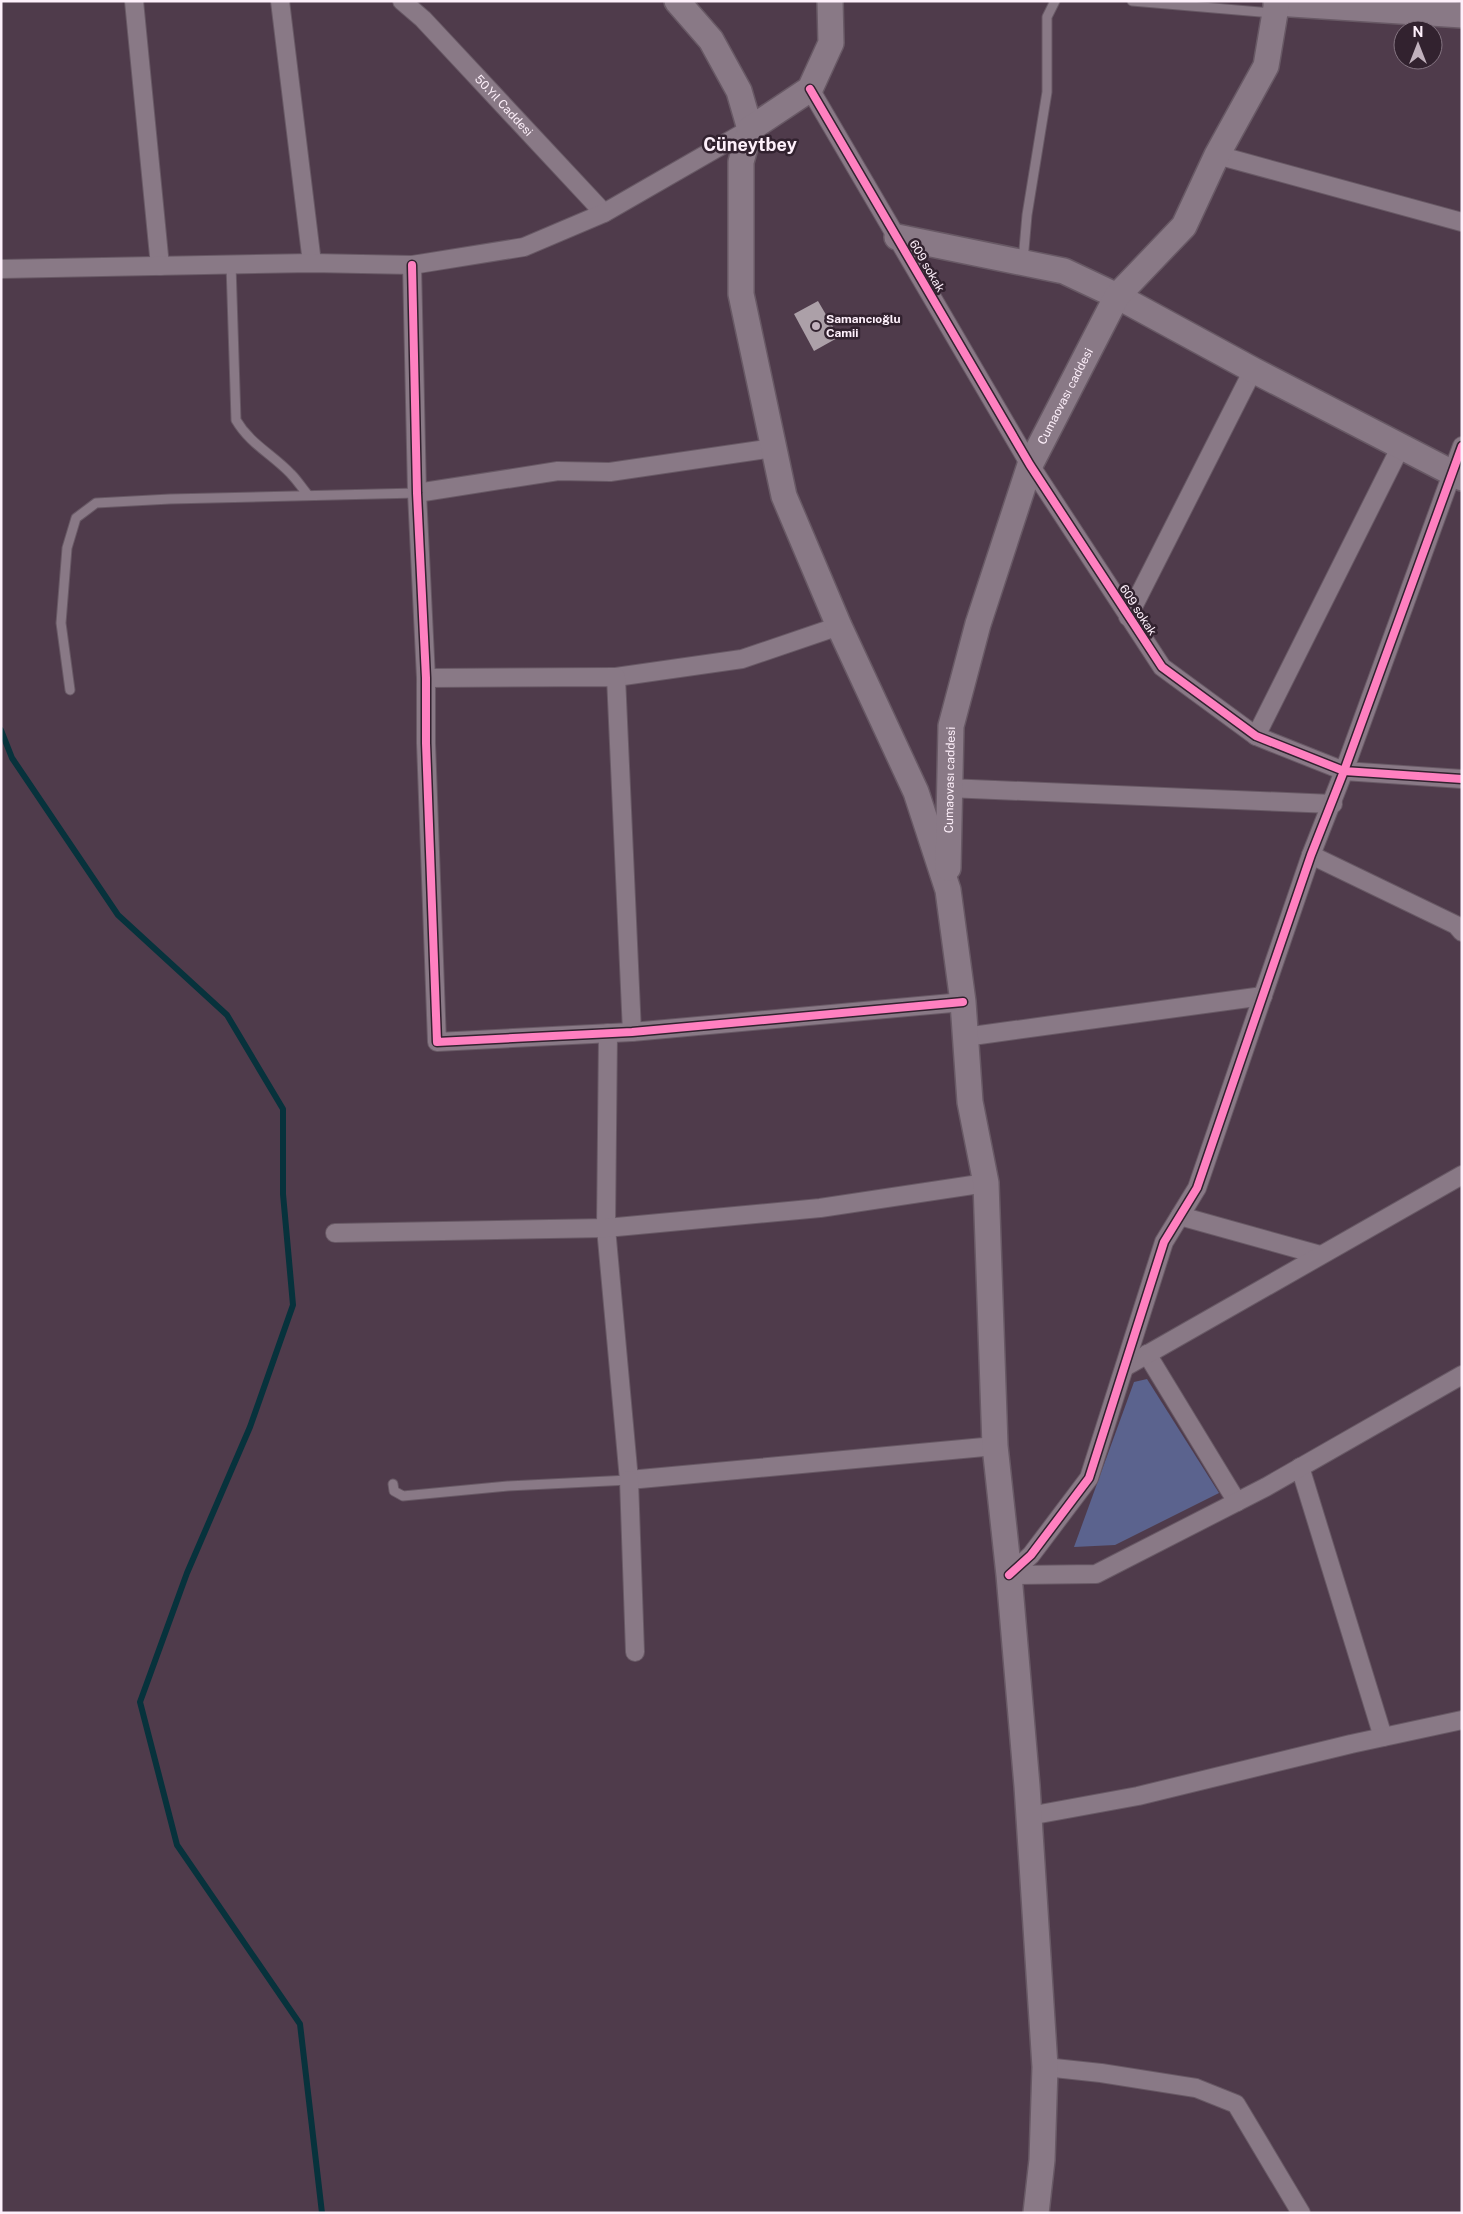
<svg xmlns="http://www.w3.org/2000/svg" width="1463" height="2214" viewBox="0 0 1463 2214" font-family="'Public Sans',sans-serif">
<style>
.green{fill:#5b638e}
.lines{fill:none;stroke-linecap:round;stroke-linejoin:round}
.stream{stroke:#07323c;stroke-width:6}
.building{fill:#aca0a8}
.lane-casing{stroke:#685965;stroke-width:11}
.street-casing{stroke:#685965;stroke-width:20}
.secondary-casing{stroke:#685965;stroke-width:28}
.lane{stroke:#897986;stroke-width:9}
.street{stroke:#897986;stroke-width:18}
.secondary{stroke:#897986;stroke-width:25}
.cycleway-casing{stroke:#32222f;stroke-width:11}
.cycleway{stroke:#ff80c0;stroke-width:8}
.poi-dot{fill:#c1b1bd;stroke:#32222f;stroke-width:2}
.labels{text-anchor:middle;stroke-width:5;stroke-linejoin:round;paint-order:stroke}
.street-label{font-size:12px;fill:#fef0fb;stroke:#32222f}
.poi-label{font-size:12px;font-weight:bold;fill:#fef0fb;stroke:#32222f;text-anchor:start}
.district-label{font-size:18px;font-weight:bold;fill:#fef0fb;stroke:#32222f}
</style>
<rect width="100%" height="100%" fill="#4f3b4b"/>
<path class="green" d="M 1147,1379 L 1219,1493 L 1115,1545 L 1074,1547 L 1134,1382 Z"/>
<g class="lines">
<path class="stream" d="M 1,730 L 12,758 L 118,915 L 227,1015 L 283,1109 L 283,1194 L 293,1305 L 250,1427 L 187,1573 L 140,1702 L 177,1845 L 300,2024 L 322,2213"/>
</g>
<path class="building" d="M 818,301 L 839,337 L 814,351 L 794,314 Z"/>
<g class="lines">
<g class="lane-casing">
<path id="lane" d="M 1132,1 L 1273,13
M 1023,261 L 1027,215 L 1047,92 L 1047,17 L 1055,1
M 231,265 L 236,420 C 250,444 272,454 291,474 C 297,480 302,488 308,495
M 70,690 L 61,623 L 67,548 L 76,518 L 96,503 L 170,499 L 417,493
M 393,1484 L 394,1491 L 403,1496 L 508,1486 L 629,1480"/>
</g>
<g class="street-casing">
<g id="street">
<path d="M 134,1 L 160,266"/>
<path d="M 280,1 L 312,263"/>
<path id="s1" d="M 402,1 L 423,19 L 604,213"/>
<path d="M 810,89 L 1030,465 L 1162,667 L 1256,736 L 1344,771 L 1462,446"/>
<path d="M 1217,155 L 1462,222"/>
<path d="M 412,265 L 417,493 L 426,678 L 426,743 L 437,1042 L 632,1032 L 963,1002"/>
<path d="M 1,269 L 312,263 L 412,265 L 524,247 L 604,213 L 750,129"/>
<path d="M 417,493 L 558,471 L 610,472 L 774,448"/>
<path d="M 1128,617 L 1253,370"/>
<path d="M 616,677 L 742,659 L 839,626"/>
<path d="M 426,678 L 616,677 L 632,1032"/>
<path d="M 1256,736 L 1400,448"/>
<path d="M 948,788 L 1333,804"/>
<path d="M 1311,855 L 1456,925 L 1462,932"/>
<path d="M 608,1033 L 606,1228 L 629,1480 L 995,1446"/>
<path d="M 965,1037 L 1263,996"/>
<path d="M 1180,1216 L 1320,1255"/>
<path d="M 335,1233 L 606,1228 L 820,1208 L 986,1183"/>
<path d="M 1147,1354 L 1237,1502"/>
<path d="M 1125,1367 L 1462,1175"/>
<path d="M 1300,1467 L 1383,1737"/>
<path d="M 629,1480 L 635,1652"/>
<path d="M 1009,1575 L 1031,1555 L 1089,1478 L 1164,1242 L 1197,1188 L 1311,855 L 1344,771 L 1462,779"/>
<path d="M 1009,1575 L 1096,1574 L 1266,1487 L 1462,1375"/>
<path d="M 1029,1816 L 1138,1796 L 1351,1744 L 1462,1720"/>
<path d="M 1045,2067 L 1101,2073 L 1196,2088 L 1236,2104 L 1301,2213"/>
</g>
</g>
<g class="secondary-casing">
<g id="secondary">
<path d="M 677,1 L 711,40 L 739,91 L 750,129 L 741,162 L 741,294 L 784,496 L 839,626 L 916,792 L 948,890 L 963,1002 L 970,1102 L 986,1183 L 995,1446 L 1009,1575 L 1027,1786 L 1045,2067 L 1042,2160 L 1036,2213"/>
<path d="M 1276,3 L 1462,15"/>
<path d="M 750,129 L 810,89 L 831,43 L 830,1"/>
<path d="M 897,237 L 1064,271 L 1117,296 L 1253,370 L 1462,478"/>
<path id="s2" d="M 948,868 L 951,726 L 978,624 L 1030,465 L 1117,296 L 1184,226 L 1217,155 L 1266,66 L 1277,1"/>
</g>
</g>
<use href="#lane" class="lane"/>
<use href="#street" class="street"/>
<use href="#secondary" class="secondary"/>
<g class="cycleway-casing">
<path id="cycleway" d="M 810,89 L 1030,465 L 1162,667 L 1256,736 L 1344,771 L 1462,446
M 412,265 L 417,493 L 426,678 L 426,743 L 437,1042 L 632,1032 L 963,1002
M 1009,1575 L 1031,1555 L 1089,1478 L 1164,1242 L 1197,1188 L 1311,855 L 1344,771 L 1462,779"/>
</g>
<use href="#cycleway" class="cycleway"/>
</g>
<circle class="poi-dot" cx="816" cy="326" r="5"/>
<g class="labels">
<g class="street-label">
<text dy="4" stroke="none"><textPath href="#s1" startOffset="146">50.Yıl Caddesi</textPath></text>
<text transform="translate(927 266) rotate(60)" y="4">609 sokak</text>
<text dy="4" stroke="none"><textPath href="#s2" startOffset="492">Cumaovası caddesi</textPath></text>
<text transform="translate(1138 610) rotate(57)" y="4">609 sokak</text>
<text dy="4" stroke="none"><textPath href="#s2" startOffset="88">Cumaovası caddesi</textPath></text>
</g>
<g class="poi-label">
<text x="826" y="323">Samancıoğlu<tspan x="826" dy="14">Camii</tspan></text>
</g>
<g class="district-label">
<text x="750" y="151">Cüneytbey</text>
</g>
</g>
<rect width="1463" height="2214" fill="none" stroke="#fef0fb" stroke-width="5"/>
<g transform="translate(1418 45)"><circle r="24" fill="#32222f" stroke="#847481"/>
<path d="M0-4L9 19L0 12L-9 19Z" fill="#c1b1bd"/>
<text y="-8" font-size="14" font-weight="bold" text-anchor="middle" fill="#fef0fb">N</text>
</g>
</svg>
